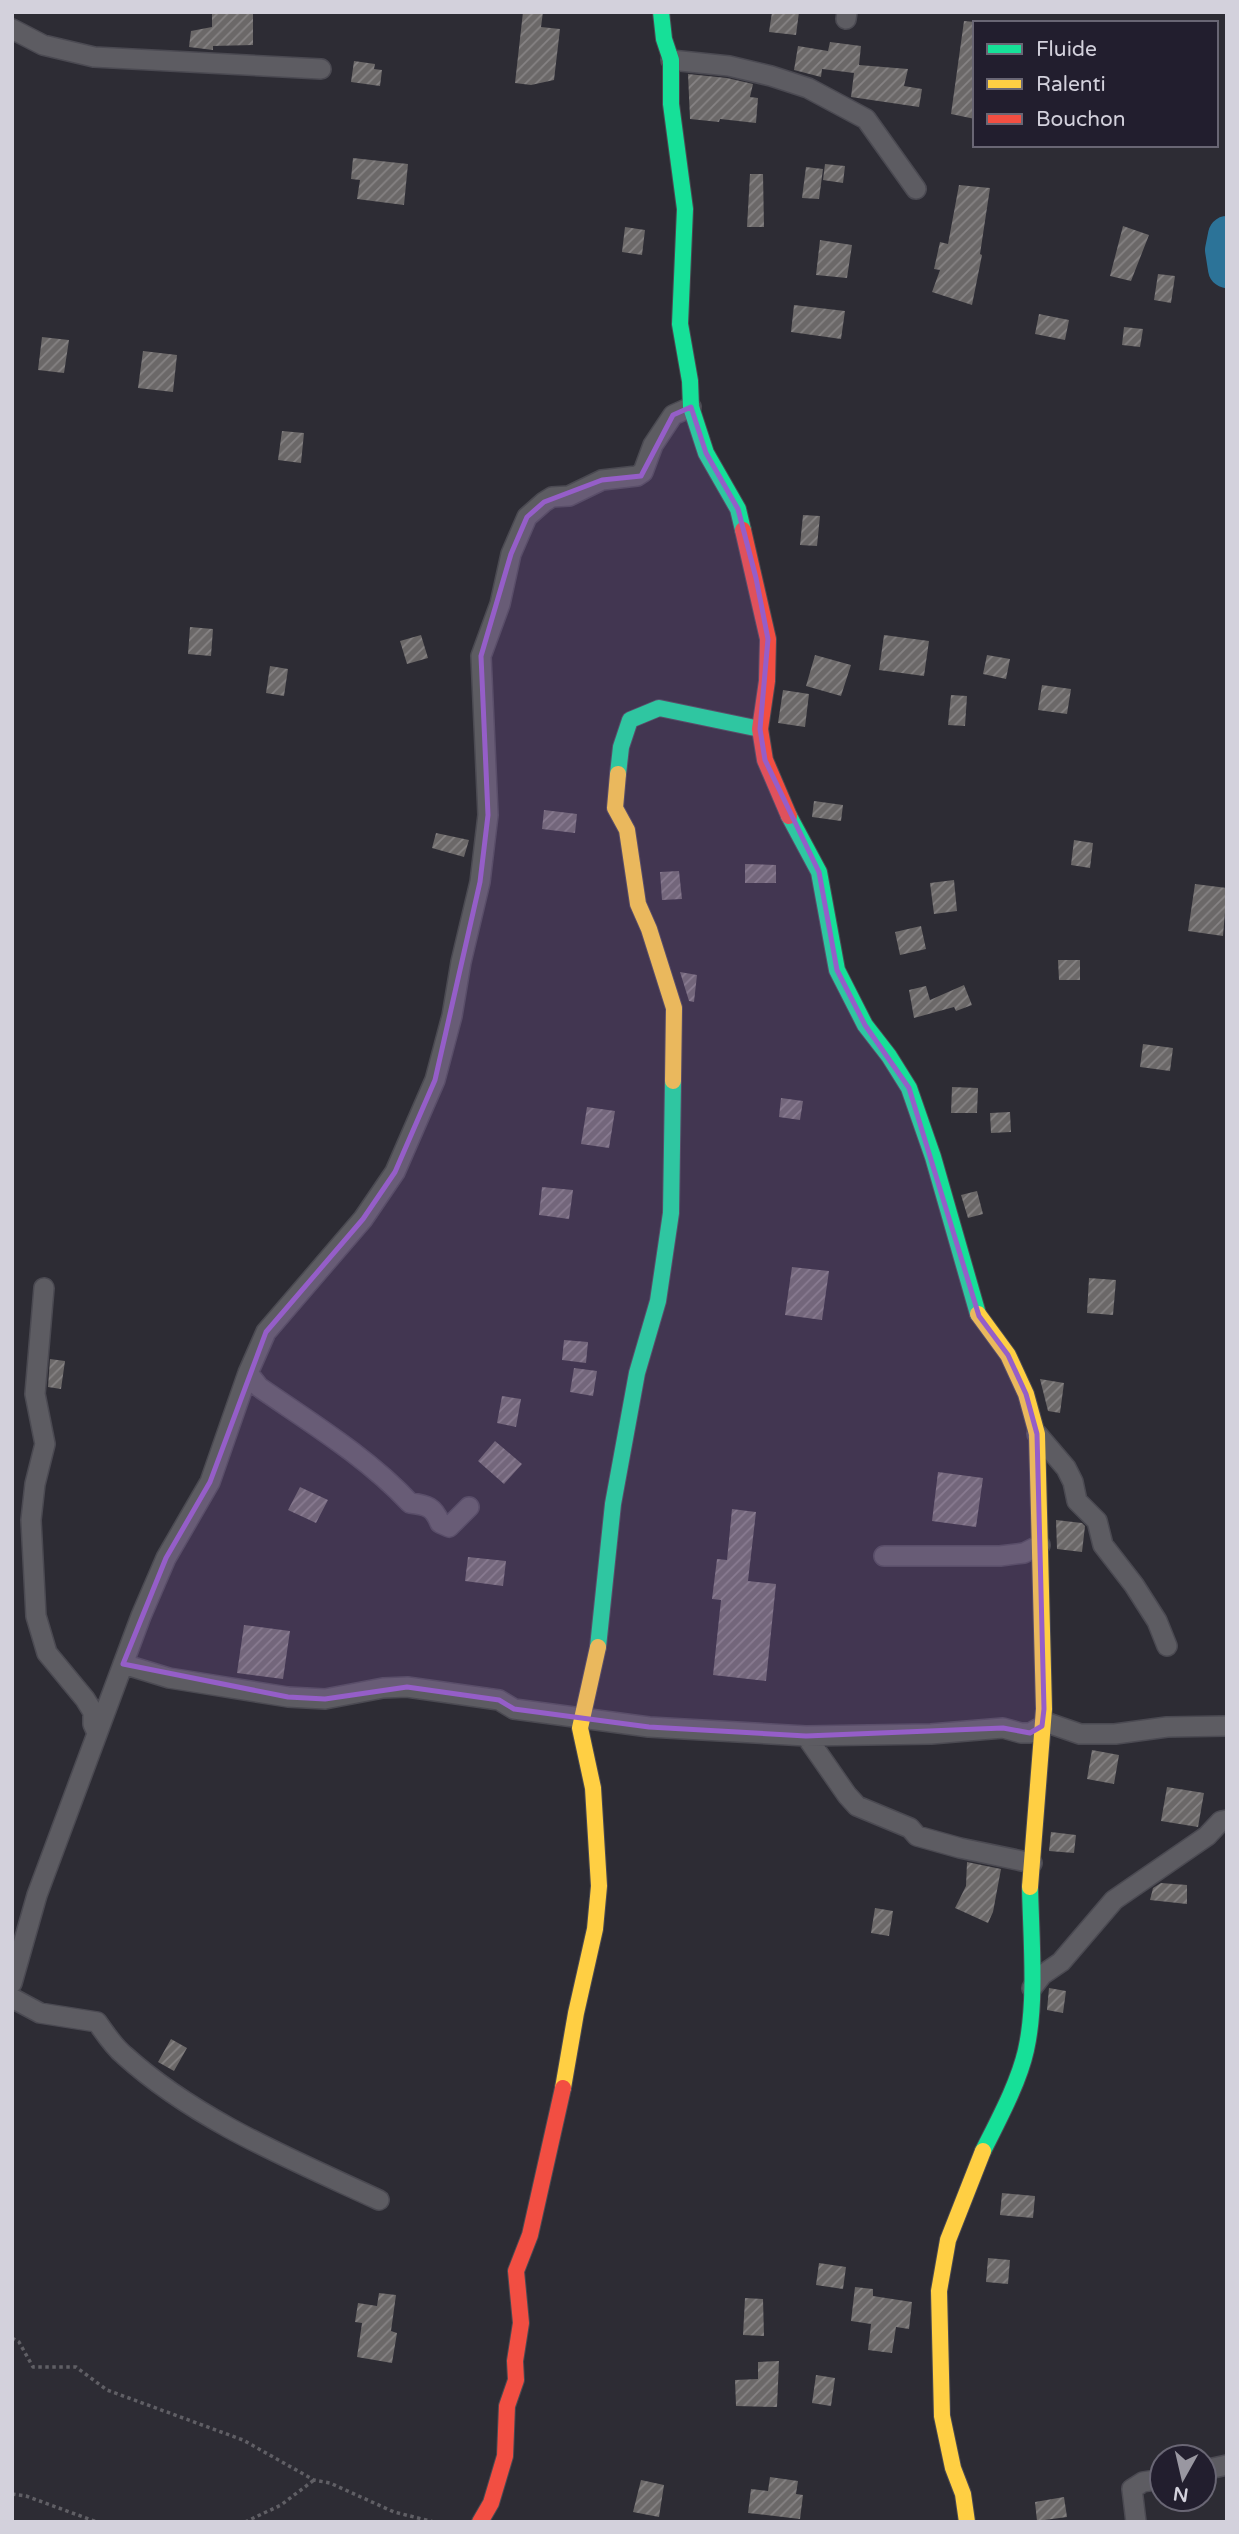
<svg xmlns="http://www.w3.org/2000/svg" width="1239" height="2534" viewBox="0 0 1239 2534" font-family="'Varela Round',sans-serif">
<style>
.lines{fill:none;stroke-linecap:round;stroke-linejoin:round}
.river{stroke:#2c7398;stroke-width:38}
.building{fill:url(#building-hatch)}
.street-casing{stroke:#4b4a52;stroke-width:22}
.fast-casing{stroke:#4b4a52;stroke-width:18}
.slow-casing{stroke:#4b4a52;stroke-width:18}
.jam-casing{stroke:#4b4a52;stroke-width:18}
.path{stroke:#605f65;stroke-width:3.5;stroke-dasharray:3.5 3.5;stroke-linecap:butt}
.street{stroke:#5d5c62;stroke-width:19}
.fast{stroke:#16e098;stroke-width:16}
.slow{stroke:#ffcf43;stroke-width:16}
.jam{stroke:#f24e42;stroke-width:16}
.marked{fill:#955ec8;fill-opacity:0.2;stroke:#955ec8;stroke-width:5;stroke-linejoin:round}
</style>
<defs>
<pattern id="building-hatch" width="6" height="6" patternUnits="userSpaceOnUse" patternTransform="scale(1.75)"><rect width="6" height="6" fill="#6b6868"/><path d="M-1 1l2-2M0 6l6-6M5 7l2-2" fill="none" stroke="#868384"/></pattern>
</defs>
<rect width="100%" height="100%" fill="#2d2c34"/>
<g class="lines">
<path class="river" d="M 1227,235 L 1224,250 L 1227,269"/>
</g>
<path class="building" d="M 212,12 L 253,12 L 253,45 L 213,46 L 213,50 L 189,47 L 191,31 L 212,27 Z
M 523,12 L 543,12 L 541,27 L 560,29 L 554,80 L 531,85 L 515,83 Z
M 772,12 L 799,12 L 796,35 L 769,32 Z
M 964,21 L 975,22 L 975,119 L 951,114 Z
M 830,42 L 861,46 L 859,65 L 908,69 L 904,86 L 922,89 L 919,107 L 851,97 L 854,73 L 822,69 L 821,77 L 794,70 L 798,46 L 828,51 Z
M 354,61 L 375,64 L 374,69 L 382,70 L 380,86 L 351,82 Z
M 688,74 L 727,78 L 753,84 L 750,97 L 758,98 L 756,123 L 720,119 L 719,122 L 690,119 Z
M 353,158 L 408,164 L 404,205 L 357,199 L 360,180 L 351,179 Z
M 825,164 L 845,166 L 843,183 L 823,180 Z
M 806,167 L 823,169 L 819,199 L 802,198 Z
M 750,174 L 763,174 L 764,227 L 747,227 Z
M 959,185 L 990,188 L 980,254 L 982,255 L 972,305 L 932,292 L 940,270 L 934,269 L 940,242 L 948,244 Z
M 1123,226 L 1149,235 L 1131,281 L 1110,276 Z
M 625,227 L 645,230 L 642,255 L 622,252 Z
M 820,240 L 852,245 L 847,278 L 816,275 Z
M 1158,274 L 1175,276 L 1171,303 L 1154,300 Z
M 794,305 L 845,311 L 841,339 L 791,332 Z
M 1039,314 L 1069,320 L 1065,340 L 1035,334 Z
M 1124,327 L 1143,329 L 1140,347 L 1122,345 Z
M 42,337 L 69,340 L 64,373 L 38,370 Z
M 143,351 L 177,355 L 173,392 L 138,388 Z
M 282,431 L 304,433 L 301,463 L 278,460 Z
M 803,515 L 820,516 L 817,546 L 800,545 Z
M 190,627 L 213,629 L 211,656 L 188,654 Z
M 421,635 L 428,658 L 407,664 L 400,641 Z
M 884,635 L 929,641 L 924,676 L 879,670 Z
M 815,655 L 851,665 L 841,696 L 806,686 Z
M 987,655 L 1010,659 L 1006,679 L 983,674 Z
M 270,666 L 288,669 L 284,696 L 266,693 Z
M 1042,685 L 1071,689 L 1067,714 L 1038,710 Z
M 783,690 L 809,694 L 805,727 L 778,723 Z
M 951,695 L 967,696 L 965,726 L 948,725 Z
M 814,801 L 843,805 L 841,821 L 812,817 Z
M 544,810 L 577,814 L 575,833 L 542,829 Z
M 436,833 L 469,840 L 464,857 L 432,848 Z
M 1074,840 L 1093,843 L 1090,868 L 1071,865 Z
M 745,864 L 776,865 L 776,883 L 745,883 Z
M 679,871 L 682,899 L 662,900 L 660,872 Z
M 954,880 L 957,911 L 934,914 L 930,883 Z
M 1195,884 L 1227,888 L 1223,936 L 1188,931 Z
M 921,926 L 926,949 L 900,955 L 895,932 Z
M 1058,960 L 1080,960 L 1080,980 L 1059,980 Z
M 680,972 L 697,975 L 694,1002 L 689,1001 Z
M 964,985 L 972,1005 L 956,1011 L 954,1007 L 914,1018 L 909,990 L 926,986 L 930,1000 Z
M 1143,1044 L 1173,1048 L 1170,1071 L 1140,1067 Z
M 952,1087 L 978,1088 L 977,1113 L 951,1113 Z
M 781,1098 L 803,1101 L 800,1120 L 779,1117 Z
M 587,1107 L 615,1111 L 609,1148 L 581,1144 Z
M 1010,1112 L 1011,1132 L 991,1133 L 990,1113 Z
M 542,1187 L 573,1190 L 569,1219 L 539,1215 Z
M 977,1191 L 983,1214 L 968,1218 L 961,1195 Z
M 792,1267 L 829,1271 L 822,1320 L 785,1315 Z
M 1089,1278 L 1116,1280 L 1113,1315 L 1087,1313 Z
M 564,1340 L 588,1342 L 586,1363 L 562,1360 Z
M 50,1359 L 65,1361 L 61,1389 L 48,1387 Z
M 574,1368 L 597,1371 L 593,1396 L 570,1392 Z
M 1040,1379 L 1064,1383 L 1060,1413 L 1048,1411 Z
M 502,1396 L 521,1399 L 516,1427 L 497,1423 Z
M 495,1441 L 522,1464 L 504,1484 L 478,1461 Z
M 938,1472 L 983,1478 L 976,1527 L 932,1521 Z
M 300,1487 L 328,1500 L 316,1523 L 288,1510 Z
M 732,1509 L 756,1512 L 748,1581 L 776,1584 L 766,1681 L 713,1675 L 721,1600 L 712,1599 L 717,1559 L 727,1560 Z
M 1056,1520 L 1082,1523 L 1085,1526 L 1082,1552 L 1057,1549 Z
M 468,1557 L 506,1561 L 503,1586 L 465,1581 Z
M 244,1625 L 290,1631 L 283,1679 L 237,1673 Z
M 1092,1750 L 1119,1755 L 1114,1784 L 1087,1779 Z
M 1167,1787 L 1204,1793 L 1198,1827 L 1161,1821 Z
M 1051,1832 L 1076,1835 L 1074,1853 L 1049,1851 Z
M 967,1862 L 1001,1869 L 993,1912 L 988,1923 L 955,1908 L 966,1886 Z
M 1161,1883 L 1187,1885 L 1187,1904 L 1150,1900 L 1153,1888 Z
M 875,1908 L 893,1911 L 889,1936 L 871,1933 Z
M 1049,1988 L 1066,1991 L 1063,2013 L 1047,2010 Z
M 171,2039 L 187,2048 L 174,2071 L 158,2062 Z
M 1002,2193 L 1035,2196 L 1033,2218 L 1000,2215 Z
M 988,2258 L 1010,2260 L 1008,2284 L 986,2282 Z
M 819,2263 L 846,2267 L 843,2289 L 816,2285 Z
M 855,2287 L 873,2289 L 873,2296 L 912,2302 L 909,2329 L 896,2327 L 892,2353 L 868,2350 L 871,2324 L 851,2321 Z
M 379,2293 L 396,2295 L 391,2331 L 397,2333 L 392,2363 L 357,2357 L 362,2323 L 355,2322 L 358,2303 L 377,2306 Z
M 745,2298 L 763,2299 L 764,2336 L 743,2335 Z
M 779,2361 L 777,2407 L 736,2406 L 735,2380 L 758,2379 L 758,2362 Z
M 816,2375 L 835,2378 L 831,2406 L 812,2403 Z
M 770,2477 L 798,2481 L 796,2494 L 803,2495 L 800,2519 L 748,2513 L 751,2489 L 768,2491 Z
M 641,2480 L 664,2485 L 659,2517 L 633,2512 Z
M 1064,2497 L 1067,2517 L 1037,2521 L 1035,2502 Z"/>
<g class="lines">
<g class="street-casing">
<path id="street" d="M 846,19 L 847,12
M 12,29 L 43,45 L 94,57 L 321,69
M 671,60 L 729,66 L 771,76 L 808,88 L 866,119 L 916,189
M 44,1288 L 35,1394 L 45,1444 L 35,1484 L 31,1520 L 36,1616 L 47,1653 L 85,1699 L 93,1712 L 93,1724 L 97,1733
M 248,1373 L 259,1387 C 311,1423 367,1457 410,1503 C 427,1505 434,1507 440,1523 L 449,1527 L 469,1507
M 1037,1434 L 1066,1468 L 1073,1482 L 1077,1501 L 1097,1521 L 1103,1545 L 1134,1585 L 1157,1621 L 1167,1646
M 884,1556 L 1000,1556 L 1024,1553 L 1040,1545
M 123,1664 L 169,1678 L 288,1697 L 325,1699 L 383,1688 L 407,1687 L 499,1700 L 514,1709 L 649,1727 L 806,1736 L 931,1734 L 1003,1728 L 1021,1733 L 1030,1733 L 1048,1723 L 1080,1734 L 1115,1734 L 1167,1727 L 1227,1726
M 806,1736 L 847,1795 L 857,1806 L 910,1828 L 917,1836 L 960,1848 L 1032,1863
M 12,1983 L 37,1895 L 141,1616 L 166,1558 L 210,1482 L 248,1373 L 266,1332 L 363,1219 L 395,1172 L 435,1080 L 452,1016 L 461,962 L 480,882 L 488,815 L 481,656 L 500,604 L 511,554 L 527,517 L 544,502 L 552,497 L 569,496 L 602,480 L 637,476 L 643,472 L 653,445 L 673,415 L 691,407
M 1032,1988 L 1042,1975 L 1061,1962 L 1114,1900 L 1207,1836 L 1221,1821 L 1227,1820
M 12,1998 L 40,2013 L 97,2022 C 105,2033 113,2046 124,2055 C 197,2121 291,2159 379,2200
M 1204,2470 L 1227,2465
M 1136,2522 L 1132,2489 L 1143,2482 L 1162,2479"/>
</g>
<g class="fast-casing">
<path id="fast" d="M 661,12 L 664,39 L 671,60 L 671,104 L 685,209 L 680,324 L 690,381 L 691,407 L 706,453 L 738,509 L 743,530
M 618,774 L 621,747 L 630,720 L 659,708 L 760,729
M 789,816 L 819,872 L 837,970 L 865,1025 L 889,1056 L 909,1088 L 933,1157 L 978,1314
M 598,1647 L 613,1504 L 637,1373 L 658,1301 L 671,1213 L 673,1081
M 983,2151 C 998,2121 1019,2082 1026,2050 C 1037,2001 1031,1938 1030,1887"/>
</g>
<g class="slow-casing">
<path id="slow" d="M 618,774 L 615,808 L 627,830 L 638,904 L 649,929 L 674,1008 L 673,1081
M 978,1314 L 1008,1355 L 1026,1394 L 1037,1434 L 1044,1709 L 1030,1887
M 563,2088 L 576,2013 L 595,1929 L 599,1886 L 593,1788 L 580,1728 L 598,1647
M 967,2522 L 963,2494 L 953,2468 L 942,2416 L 939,2291 L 948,2240 L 983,2151"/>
</g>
<g class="jam-casing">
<path id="jam" d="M 743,530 L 768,639 L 767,681 L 760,729 L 765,760 L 789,816
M 480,2522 L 491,2503 L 505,2456 L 507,2406 L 516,2380 L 515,2361 L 521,2323 L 516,2271 L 530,2235 L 563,2088"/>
</g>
<path class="path" d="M 12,2338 L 19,2342 L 33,2367 L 76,2367 L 107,2390 L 243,2440 L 314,2480 L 330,2483 L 394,2512 L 434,2522
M 12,2494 L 26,2496 L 97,2522
M 245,2522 L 281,2505 L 314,2480"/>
<use href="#street" class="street"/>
<use href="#fast" class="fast"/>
<use href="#slow" class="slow"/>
<use href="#jam" class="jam"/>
</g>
<path class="marked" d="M 691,407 L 706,453 L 738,509 L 756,578 L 768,639 L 760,729 L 765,760 L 819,872 L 837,970 L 865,1025 L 909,1088 L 979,1316 L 1008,1355 L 1026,1394 L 1037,1434 L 1044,1709 L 1042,1726 L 1030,1733 L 1003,1728 L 806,1736 L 649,1727 L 514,1709 L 499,1700 L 407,1687 L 325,1699 L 288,1697 L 123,1664 L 166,1558 L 210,1482 L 266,1332 L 363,1219 L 395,1172 L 435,1080 L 480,882 L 488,815 L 481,656 L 511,554 L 527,517 L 544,502 L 602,480 L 641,476 L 673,415 Z"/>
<rect width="1239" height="2534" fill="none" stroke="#d3d1dc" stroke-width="28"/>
<rect x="973" y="21" width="245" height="126" fill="#221e2e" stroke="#696674" stroke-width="2"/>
<rect x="987" y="44" width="35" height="10" fill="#16e098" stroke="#696674" stroke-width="2"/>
<text x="1036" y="56" font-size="21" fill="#d3d1dc">Fluide</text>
<rect x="987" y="79" width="35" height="10" fill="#ffcf43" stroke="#696674" stroke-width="2"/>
<text x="1036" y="91" font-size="21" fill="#d3d1dc">Ralenti</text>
<rect x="987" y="114" width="35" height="10" fill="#f24e42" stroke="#696674" stroke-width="2"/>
<text x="1036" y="126" font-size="21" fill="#d3d1dc">Bouchon</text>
<g transform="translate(1183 2478) rotate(188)"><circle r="33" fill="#221e2e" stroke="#696674" stroke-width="2"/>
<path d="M0-5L12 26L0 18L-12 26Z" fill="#9997a1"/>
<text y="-10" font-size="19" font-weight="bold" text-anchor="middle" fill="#d3d1dc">N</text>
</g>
</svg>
